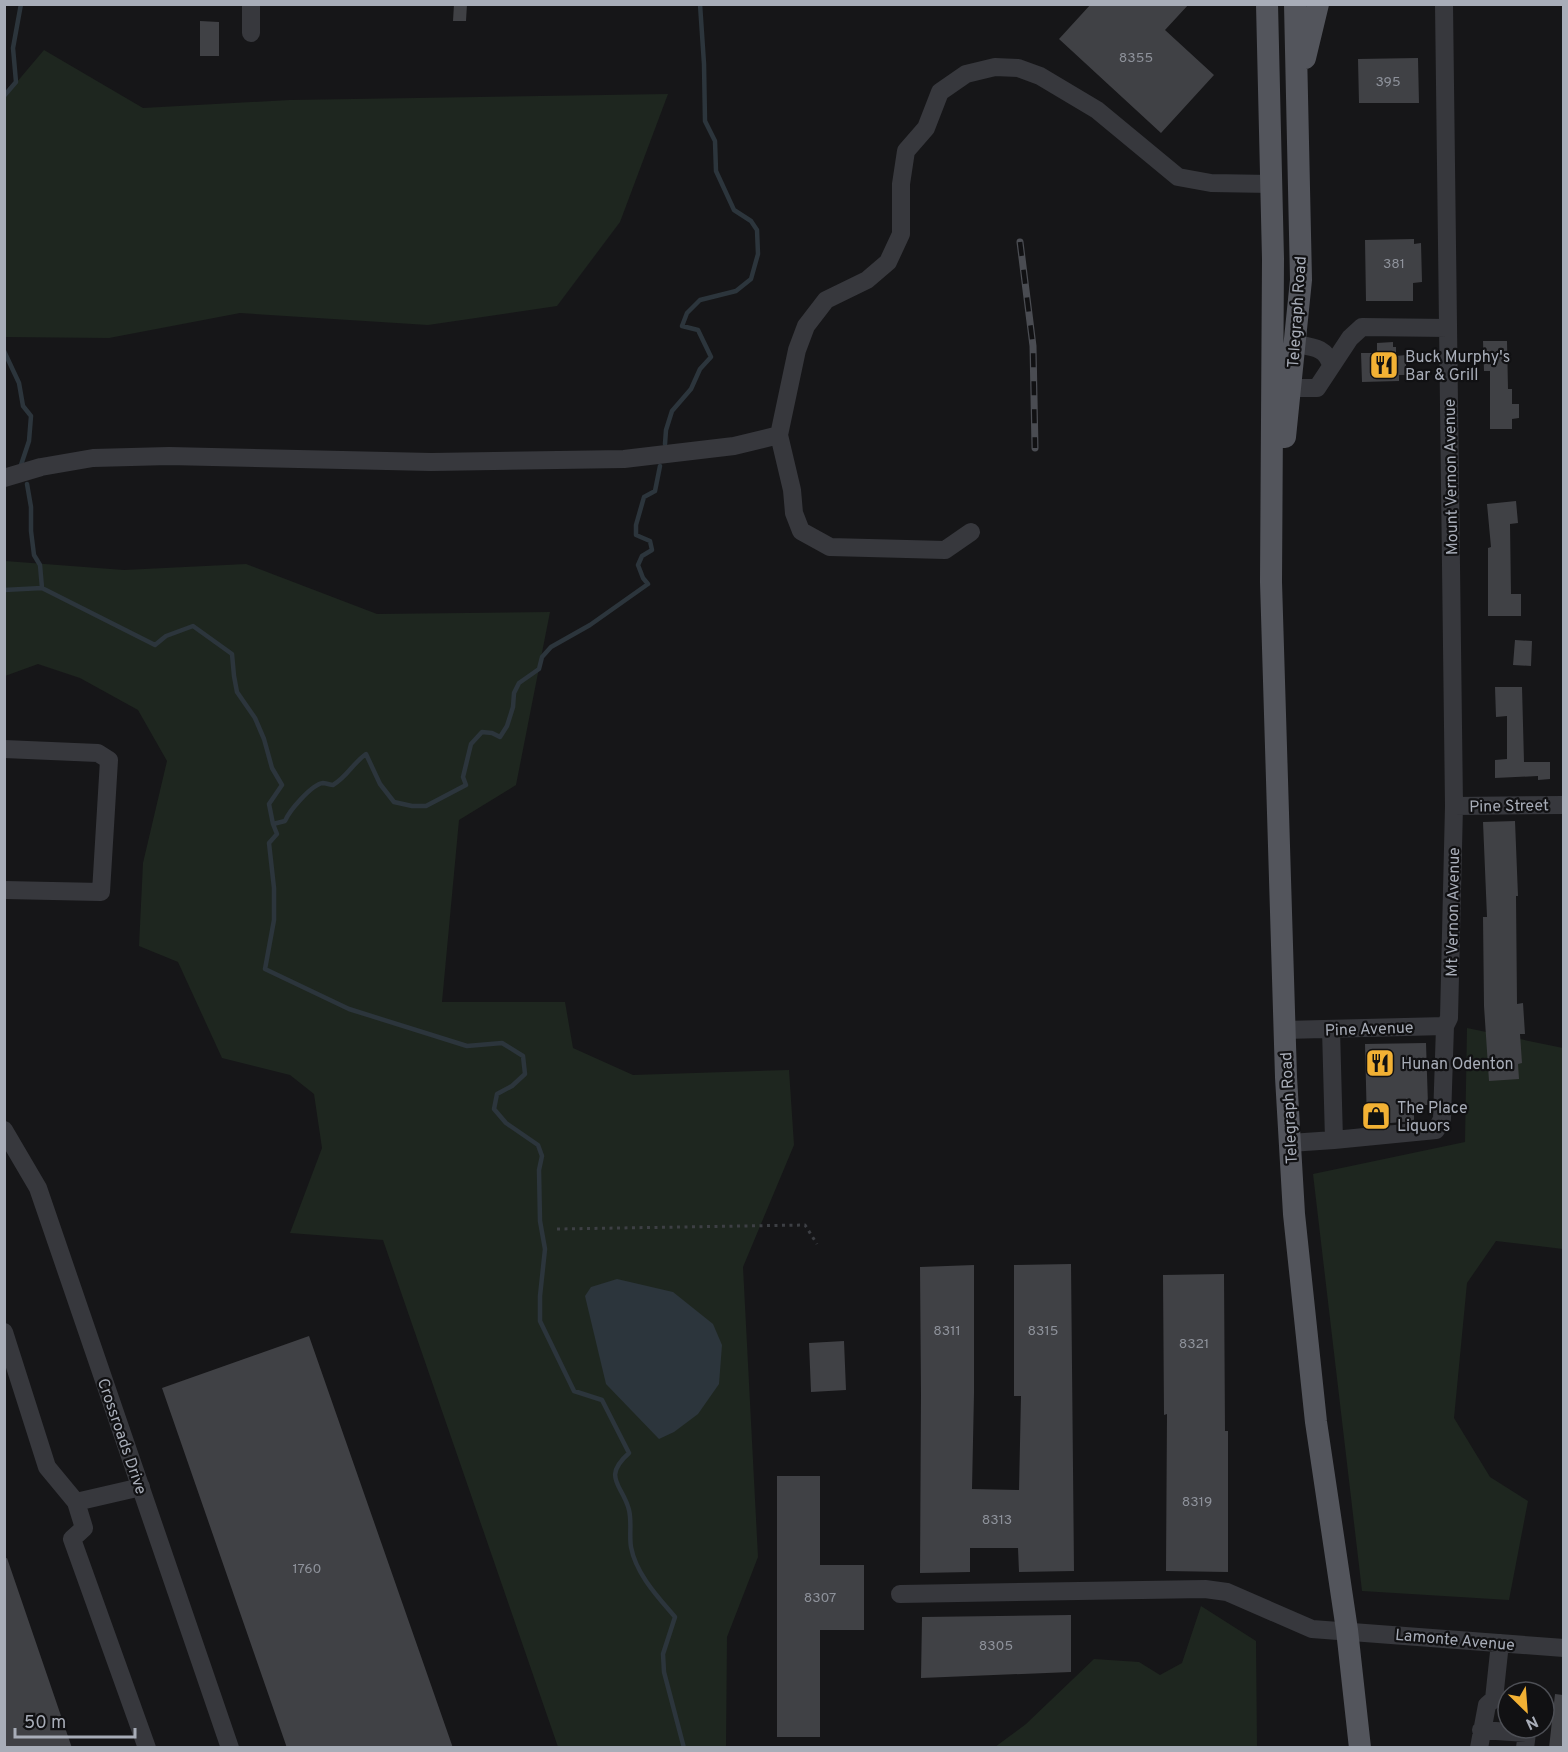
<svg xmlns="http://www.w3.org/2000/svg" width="1568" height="1752" viewBox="0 0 1568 1752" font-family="Overpass,sans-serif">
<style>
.green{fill:#1e261f}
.water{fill:#2c353c}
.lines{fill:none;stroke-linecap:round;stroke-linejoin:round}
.stream{stroke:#2c353c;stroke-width:4.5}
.building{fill:#404145}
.path{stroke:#3d3f44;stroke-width:3;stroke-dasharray:3 4.5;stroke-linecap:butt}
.minor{stroke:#37383d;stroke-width:18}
.major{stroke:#53555c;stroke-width:22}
.rail-casing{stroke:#4a4c52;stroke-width:7}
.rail{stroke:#111113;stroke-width:4.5;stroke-dasharray:14;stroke-linecap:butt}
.labels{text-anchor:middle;stroke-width:4.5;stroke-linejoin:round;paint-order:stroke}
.number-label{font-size:14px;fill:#8e929b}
.street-label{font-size:16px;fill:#a8adb8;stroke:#111113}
.poi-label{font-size:16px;fill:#a8adb8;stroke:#111113;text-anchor:start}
</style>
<rect width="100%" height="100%" fill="#161618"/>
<path class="green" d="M 44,50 L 143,108 L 290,100 L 668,94 L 620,222 L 557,306 L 428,325 L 240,313 L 109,338 L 5,337 L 5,96 Z
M 5,561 L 124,570 L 246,564 L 377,614 L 550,612 L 516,785 L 459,820 L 442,1002 L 565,1002 L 573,1048 L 633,1075 L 789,1070 L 794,1145 L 743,1267 L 758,1557 L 727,1637 L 726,1747 L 558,1747 L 383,1240 L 290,1233 L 322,1148 L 314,1094 L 290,1075 L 222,1058 L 178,962 L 139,946 L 143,863 L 167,761 L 138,710 L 80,678 L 38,664 L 5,676 Z
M 1467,1028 L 1563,1048 L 1563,1249 L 1496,1241 L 1467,1283 L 1454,1418 L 1490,1477 L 1528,1501 L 1509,1600 L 1362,1591 L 1313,1174 L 1465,1142 Z
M 1201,1606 L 1256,1641 L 1257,1747 L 995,1747 L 1026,1724 L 1094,1659 L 1139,1662 L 1160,1675 L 1182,1663 Z"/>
<path class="water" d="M 617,1279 L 673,1292 L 713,1324 L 722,1345 L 719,1384 L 698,1414 L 674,1432 L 659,1439 L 606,1384 L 585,1296 L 591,1287 Z"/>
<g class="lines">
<path class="stream" d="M 4,96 L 16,82 L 13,48 L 21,4
M 4,351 L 19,383 L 23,406 L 31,416 L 29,441 L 21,465
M 665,444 L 666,430 L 672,411 L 691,389 L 700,369 L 711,357 L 698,330 L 682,326 L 687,313 L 700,300 L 736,291 L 751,279 L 758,254 L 757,230 L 751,221 L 734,210 L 716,171 L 715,141 L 705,121 L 704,64 L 700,4
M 27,484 L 31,507 L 31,531 L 34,555 L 40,565 L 42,588
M 4,590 L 42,588 L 155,645 L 166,636 L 193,626 L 232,654 L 234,676 L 237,692 L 255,718 L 264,739 L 272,768 L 282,785 L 269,804 L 273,824 L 277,834 L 269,843 L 274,888 L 274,920 L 265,969 L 349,1009 L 467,1046 L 502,1043 L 523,1056 L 525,1074 L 512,1086 L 497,1094 L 494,1109 L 506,1123 L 538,1145 L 542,1156 L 539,1170 L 540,1221 L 545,1249 L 540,1296 L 540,1321 L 574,1391 L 602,1400 L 629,1453 C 601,1478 623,1485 629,1510 C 632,1522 629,1535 631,1547 C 636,1574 658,1597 675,1617 L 663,1654 L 664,1672 L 684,1748
M 273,824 L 285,821 C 289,811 312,784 323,783 C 324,783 332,785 333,785 C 347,777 353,763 366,754 L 380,784 L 394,802 L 412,806 L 426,806 L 466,785 L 463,777 L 471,744 L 482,732 L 492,733 L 500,737 L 507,726 L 513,707 L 514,693 L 519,683 L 539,669 L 542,657 L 551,647 L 590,625 L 648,584 L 643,578 L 638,565 L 642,556 L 652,550 L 650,541 L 636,535 L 636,525 L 644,497 L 655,491 L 660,466"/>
</g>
<path class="building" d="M 454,4 L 467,4 L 466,21 L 453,21 Z
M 1091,4 L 1189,4 L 1165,30 L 1214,75 L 1161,133 L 1059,39 Z
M 200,21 L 219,22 L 219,56 L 200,56 Z
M 1418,58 L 1419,103 L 1359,103 L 1358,59 Z
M 1414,239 L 1414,244 L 1421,243 L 1422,282 L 1413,283 L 1413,301 L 1366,301 L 1365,240 Z
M 1483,341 L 1507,341 L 1508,389 L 1512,389 L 1512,404 L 1519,404 L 1519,418 L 1512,419 L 1512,429 L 1490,429 L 1490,371 L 1484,371 Z
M 1393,342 L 1393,347 L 1396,347 L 1396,356 L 1406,355 L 1406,375 L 1399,375 L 1399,381 L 1362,382 L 1361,353 L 1377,353 L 1377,343 Z
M 1516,501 L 1518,523 L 1510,524 L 1511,594 L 1521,594 L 1521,616 L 1488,616 L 1488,548 L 1491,547 L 1487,504 Z
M 1515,640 L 1532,641 L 1531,666 L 1513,665 Z
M 1495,687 L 1522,687 L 1524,762 L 1550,762 L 1550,779 L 1538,780 L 1538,776 L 1495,778 L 1495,760 L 1507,759 L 1507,716 L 1496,717 Z
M 1515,821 L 1518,896 L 1516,896 L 1517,1004 L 1523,1003 L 1525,1034 L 1520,1034 L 1522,1063 L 1518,1064 L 1519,1079 L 1489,1081 L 1484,1006 L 1483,917 L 1487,917 L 1483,822 Z
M 1426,1043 L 1428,1105 L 1414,1105 L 1414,1121 L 1367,1125 L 1365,1044 Z
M 1071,1264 L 1074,1571 L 1019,1572 L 1018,1548 L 970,1548 L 970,1572 L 920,1573 L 921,1394 L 920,1267 L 974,1265 L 974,1393 L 972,1489 L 1019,1490 L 1021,1396 L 1014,1396 L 1014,1265 Z
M 1224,1274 L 1225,1431 L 1228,1431 L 1228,1572 L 1166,1571 L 1167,1414 L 1164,1415 L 1163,1275 Z
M 309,1336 L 453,1748 L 287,1748 L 162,1388 Z
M 844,1341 L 846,1390 L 811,1392 L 809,1343 Z
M 777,1476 L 820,1476 L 820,1565 L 864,1565 L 864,1630 L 820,1630 L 820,1737 L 777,1737 Z
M 7,1558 L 72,1748 L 4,1748 L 4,1559 Z
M 1071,1615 L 1071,1672 L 921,1678 L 922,1617 Z
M 1555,1694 L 1563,1695 L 1563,1748 L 1549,1748 Z"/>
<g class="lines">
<path class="path" d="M 557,1229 L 805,1225 L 817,1244"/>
<path class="minor" d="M 251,4 L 251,33
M 1294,344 C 1312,347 1327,347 1331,366
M 1290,388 L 1317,388 L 1350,338 L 1362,327 L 1448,328
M 4,478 L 41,467 L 93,458 L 169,456 L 431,462 L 624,459 L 734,446 L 779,435
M 971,532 L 945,550 L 830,547 L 801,531 L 794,513 L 792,490 L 779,435 L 797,350 L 806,326 L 826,300 L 867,280 L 888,262 L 901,234 L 901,184 L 906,151 L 926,128 L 940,92 L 966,74 L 995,67 L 1018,68 L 1040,76 L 1097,110 L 1178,177 L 1211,183 L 1271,184
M 4,749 L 98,753 L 109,760 L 101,892 L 4,890
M 1454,806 L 1564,805
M 1284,1030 L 1445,1026 L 1449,1018 L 1454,806 L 1444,4
M 4,1130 L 38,1188 L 230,1748
M 1334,1140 L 1436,1130 L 1442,1119 L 1445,1026
M 1290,1143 L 1334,1140 L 1331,1029
M 4,1332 L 47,1467 L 76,1502
M 141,1487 L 76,1502 L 84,1528 L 72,1539 L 147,1748
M 900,1594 L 1205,1589 L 1227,1592 L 1312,1629 L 1564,1648
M 1481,1730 L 1527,1733 L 1525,1748
M 1479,1748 L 1487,1705 L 1494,1699 L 1500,1643"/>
<path class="major" d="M 1267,4 L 1273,259 L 1271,582 L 1286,1077 L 1294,1214 L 1316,1422 L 1347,1630 L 1360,1748
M 1305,58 L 1318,4
M 1285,437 L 1301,280 L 1295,4"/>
<g class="rail-casing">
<path id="rail" d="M 1020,242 L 1033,346 L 1035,448"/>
</g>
<use href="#rail" class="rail"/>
</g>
<defs>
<g id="restaurant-square" transform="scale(1.5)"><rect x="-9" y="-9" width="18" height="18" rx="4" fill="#f2b134" stroke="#111113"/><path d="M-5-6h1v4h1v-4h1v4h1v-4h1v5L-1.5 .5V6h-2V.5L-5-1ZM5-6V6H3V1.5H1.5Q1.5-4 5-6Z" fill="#111"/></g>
<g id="shop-square" transform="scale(1.5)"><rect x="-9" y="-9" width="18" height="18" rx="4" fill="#f2b134" stroke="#111113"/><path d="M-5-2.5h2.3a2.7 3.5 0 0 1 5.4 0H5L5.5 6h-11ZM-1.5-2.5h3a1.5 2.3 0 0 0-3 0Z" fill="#111"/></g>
</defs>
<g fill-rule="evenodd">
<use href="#restaurant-square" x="1384" y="365"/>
<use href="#restaurant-square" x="1380" y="1063"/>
<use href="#shop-square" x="1376" y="1116"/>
</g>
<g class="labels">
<g class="number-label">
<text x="1136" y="62">8355</text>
<text x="1388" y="86">395</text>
<text x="1394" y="268">381</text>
<text x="947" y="1335">8311</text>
<text x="1043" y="1335">8315</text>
<text x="1194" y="1348">8321</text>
<text x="1197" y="1506">8319</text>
<text x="997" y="1524">8313</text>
<text x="307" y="1573">1760</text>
<text x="820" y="1602">8307</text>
<text x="996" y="1650">8305</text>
</g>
<g class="street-label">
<text transform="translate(1296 312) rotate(-86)" y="6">Telegraph Road</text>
<text transform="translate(1450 477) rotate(-91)" y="6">Mount Vernon Avenue</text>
<text transform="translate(1509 805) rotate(-1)" y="6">Pine Street</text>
<text transform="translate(1452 912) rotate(-89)" y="6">Mt Vernon Avenue</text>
<text transform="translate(1369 1028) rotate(-2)" y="6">Pine Avenue</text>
<text transform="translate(1288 1108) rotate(-93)" y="6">Telegraph Road</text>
<text transform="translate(123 1436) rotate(71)" y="6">Crossroads Drive</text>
<text transform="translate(1455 1639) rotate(5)" y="6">Lamonte Avenue</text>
</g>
<g class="poi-label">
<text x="1405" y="362">Buck Murphy's<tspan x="1405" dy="18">Bar &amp; Grill</tspan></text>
<text x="1401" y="1069">Hunan Odenton</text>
<text x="1397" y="1113">The Place<tspan x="1397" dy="18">Liquors</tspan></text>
</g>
</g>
<rect width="1568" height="1752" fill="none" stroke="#a8adb8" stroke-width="12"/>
<g transform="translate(1526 1710) rotate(155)"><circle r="28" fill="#111113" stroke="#4d4f55" stroke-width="1.5"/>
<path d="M0-4.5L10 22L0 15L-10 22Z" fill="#f2b134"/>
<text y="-9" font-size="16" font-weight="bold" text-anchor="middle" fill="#a8adb8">N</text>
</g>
<path d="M15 1728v9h120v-9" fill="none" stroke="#a8adb8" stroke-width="3"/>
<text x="24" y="1728" font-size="18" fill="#a8adb8" stroke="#111113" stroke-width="4.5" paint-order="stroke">50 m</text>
</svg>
